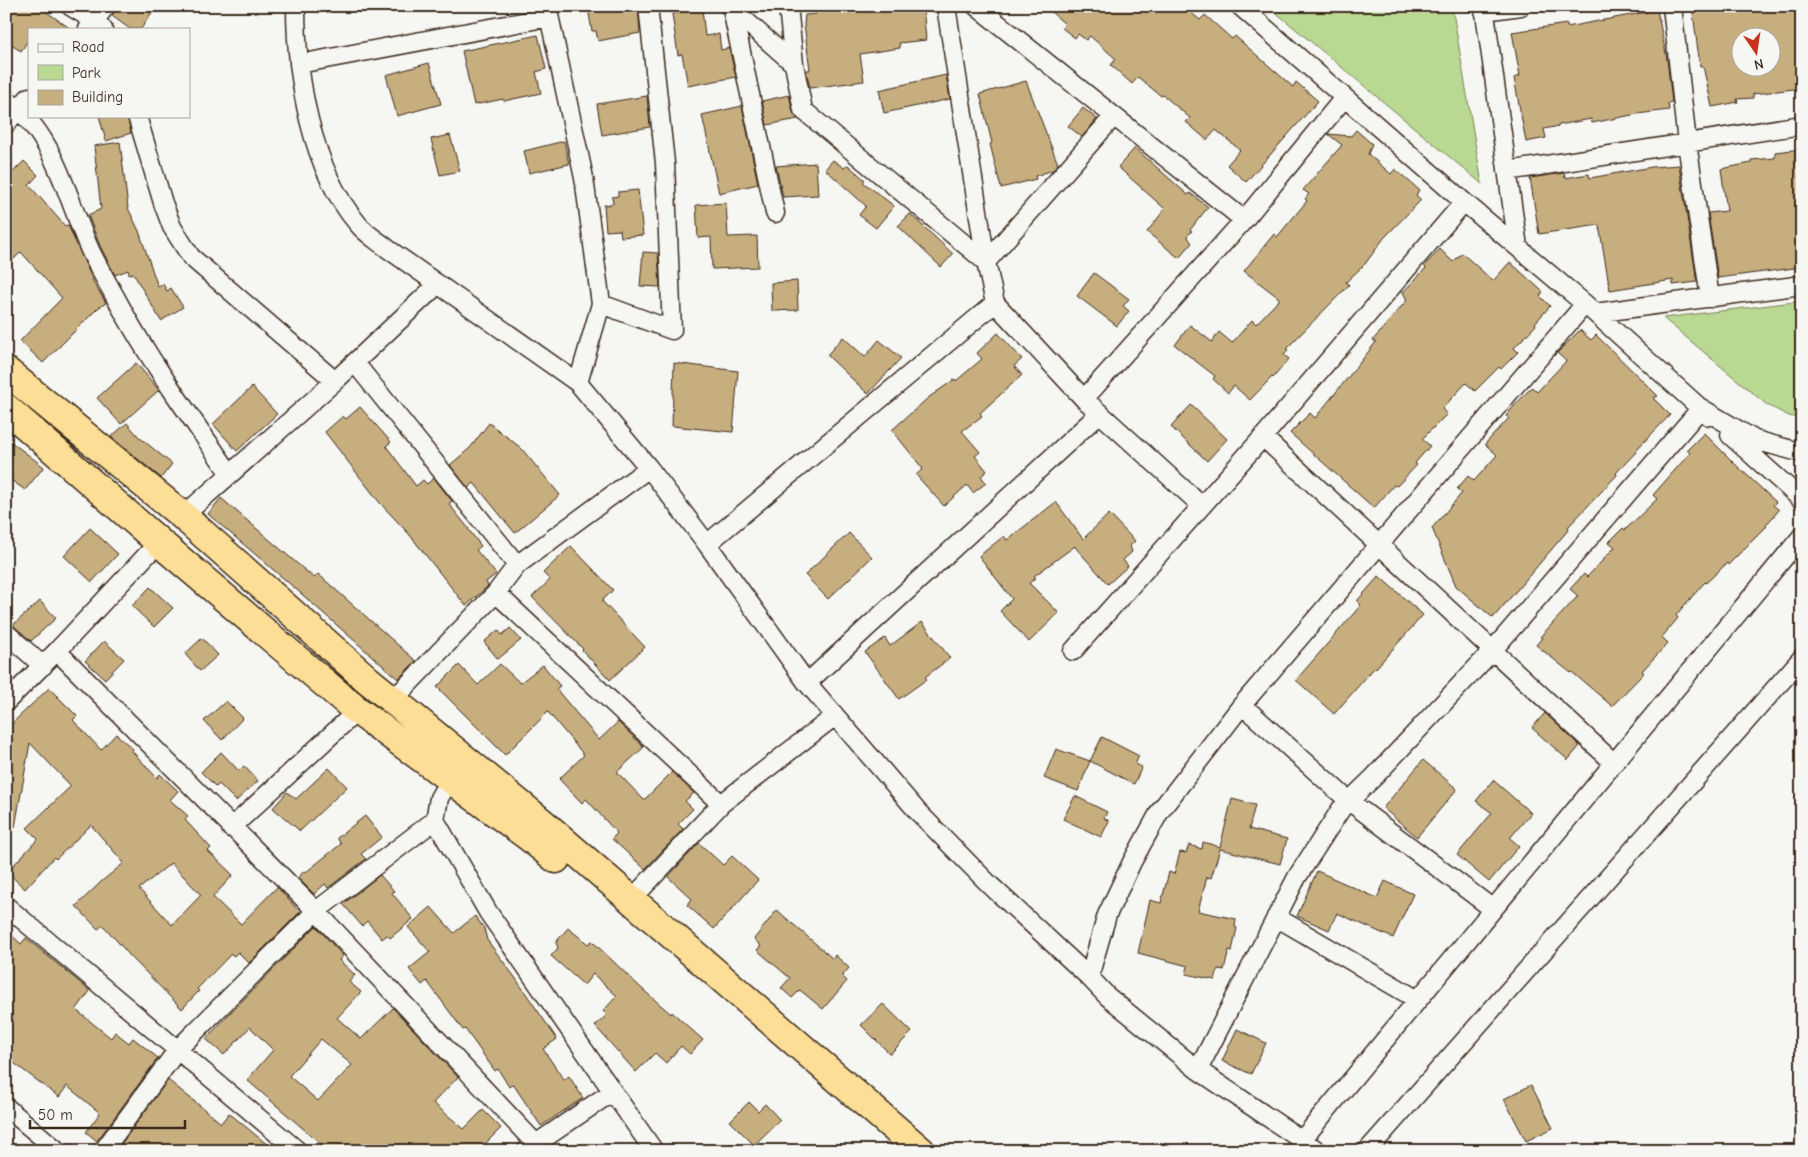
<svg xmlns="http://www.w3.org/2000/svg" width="1808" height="1157" viewBox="0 0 1808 1157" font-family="'Comic Neue',sans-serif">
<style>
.green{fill:#b9d892;stroke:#7a8158}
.building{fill:#c7ae7e;stroke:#3b2a1e;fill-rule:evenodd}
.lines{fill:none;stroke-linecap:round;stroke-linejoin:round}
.minor-casing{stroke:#3b2a1e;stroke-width:21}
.trunk-casing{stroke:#3b2a1e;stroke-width:31}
.minor{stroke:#f6f6f2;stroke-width:18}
.trunk{stroke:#fcde96;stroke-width:28}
</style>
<rect width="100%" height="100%" fill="#f6f6f2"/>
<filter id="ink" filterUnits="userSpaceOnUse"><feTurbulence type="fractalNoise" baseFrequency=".02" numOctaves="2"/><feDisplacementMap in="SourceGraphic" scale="10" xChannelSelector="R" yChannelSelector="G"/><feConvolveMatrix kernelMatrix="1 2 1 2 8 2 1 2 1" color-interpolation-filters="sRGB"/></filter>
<g filter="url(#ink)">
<path class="green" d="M 1268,6 L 1452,6 L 1482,184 Z
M 1802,301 L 1802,419 L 1789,416 L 1767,405 L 1663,318 Z"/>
<path class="building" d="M 6,6 L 38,6 L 71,29 L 29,29 L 29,39 L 21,51 L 6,42 Z
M 116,6 L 156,6 L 141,29 L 130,29 L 112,16 Z
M 599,6 L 638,6 L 640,33 L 598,41 L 596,31 L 592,31 L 588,8 Z
M 815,6 L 923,6 L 926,40 L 899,43 L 900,48 L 860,54 L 864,81 L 810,88 L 806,70 L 810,70 L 804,24 L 805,15 L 816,14 Z
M 1044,6 L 1183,6 L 1200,20 L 1205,15 L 1232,39 L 1235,36 L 1293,87 L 1296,82 L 1318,101 L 1246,182 L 1227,165 L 1240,150 L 1216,130 L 1207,140 L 1186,122 L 1190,118 L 1163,95 L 1161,96 L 1138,77 L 1132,84 L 1111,65 L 1116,59 L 1090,36 L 1086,40 L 1078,34 L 1075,38 L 1062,28 L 1065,24 Z
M 1692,6 L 1788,6 L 1789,11 L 1802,10 L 1802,88 L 1753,94 L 1753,98 L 1737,99 L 1738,102 L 1712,107 L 1703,66 L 1700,66 ZM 1740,38 L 1770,38 L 1770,68 L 1740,68 Z
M 702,9 L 705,36 L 719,34 L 721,50 L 729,48 L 736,77 L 688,86 L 682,54 L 678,55 L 672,14 Z
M 1657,10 L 1667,59 L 1672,102 L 1668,103 L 1669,110 L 1637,114 L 1592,123 L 1591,119 L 1559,125 L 1559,126 L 1544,129 L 1546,138 L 1526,142 L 1514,78 L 1520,76 L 1512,32 L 1567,24 L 1567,27 Z
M 538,35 L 546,69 L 536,72 L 541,93 L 504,101 L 503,99 L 474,105 L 462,51 Z
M 429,63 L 441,104 L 397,116 L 386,75 Z
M 946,75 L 950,99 L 884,113 L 879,90 Z
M 1026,81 L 1058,164 L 1053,170 L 1035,176 L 1036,179 L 1001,188 L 990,144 L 992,143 L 980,94 Z
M 789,95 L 793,112 L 798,119 L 767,125 L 762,101 Z
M 647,96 L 650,127 L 602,135 L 597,104 Z
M 742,106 L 758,184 L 719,193 L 702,115 Z
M 1083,108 L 1097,119 L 1082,137 L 1068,126 Z
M 99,116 L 127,116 L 131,133 L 106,141 Z
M 1356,130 L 1372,144 L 1368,154 L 1391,174 L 1395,169 L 1419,190 L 1416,195 L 1421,200 L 1384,238 L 1365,264 L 1346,282 L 1349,285 L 1286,349 L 1288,350 L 1284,355 L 1289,359 L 1273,378 L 1272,377 L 1250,400 L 1234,386 L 1228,393 L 1213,379 L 1215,376 L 1175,345 L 1190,325 L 1212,342 L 1219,332 L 1232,343 L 1252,320 L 1256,324 L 1279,300 L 1279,298 L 1244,271 L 1274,234 L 1277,237 L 1307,201 L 1305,199 L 1309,194 L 1303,190 L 1342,145 L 1328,134 L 1351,136 Z
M 450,135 L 460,171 L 440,175 L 431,139 Z
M 564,141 L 569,164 L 529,173 L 524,151 Z
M 120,142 L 128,208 L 139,231 L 158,287 L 163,284 L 167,291 L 171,288 L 183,307 L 161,321 L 133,273 L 129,274 L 128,270 L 115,275 L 100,246 L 88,215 L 101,209 L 94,146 Z
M 1135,148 L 1188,195 L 1190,193 L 1208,207 L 1190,230 L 1192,231 L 1187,236 L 1192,243 L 1179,258 L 1147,232 L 1165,209 L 1118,167 Z
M 1802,149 L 1802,267 L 1718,278 L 1708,213 L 1727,211 L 1721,169 L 1751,163 L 1751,160 L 1775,158 L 1775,152 Z
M 833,160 L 844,168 L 848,165 L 865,180 L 863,182 L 894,206 L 876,228 L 859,215 L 866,206 L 825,169 Z
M 24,161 L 38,175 L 29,185 L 65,226 L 68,225 L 94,283 L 106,303 L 98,308 L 43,363 L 20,341 L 62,298 L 21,252 L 6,267 L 6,179 Z
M 816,163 L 818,195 L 783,197 L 776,166 Z
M 1679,165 L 1697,282 L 1673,285 L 1673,280 L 1610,290 L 1599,225 L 1539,234 L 1530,178 L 1564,173 L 1565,178 L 1589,174 L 1590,178 L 1652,167 Z
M 638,190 L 643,235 L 621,237 L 620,230 L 606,231 L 604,205 L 613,204 L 612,197 L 618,196 L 618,192 Z
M 726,203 L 728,237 L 757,236 L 758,267 L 712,269 L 711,237 L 698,238 L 696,205 Z
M 910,214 L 953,254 L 941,267 L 898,226 Z
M 1440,249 L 1453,262 L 1462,253 L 1493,281 L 1510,262 L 1543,292 L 1540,296 L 1550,306 L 1535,323 L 1536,325 L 1514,348 L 1518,352 L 1501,369 L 1499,367 L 1475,391 L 1466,383 L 1442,409 L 1447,414 L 1422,439 L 1430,446 L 1415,463 L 1417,465 L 1397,486 L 1394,485 L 1374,508 L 1290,433 L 1310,413 L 1315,418 L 1354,370 L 1376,342 L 1373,340 L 1407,300 L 1403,292 L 1426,268 L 1424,266 Z
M 643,252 L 658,253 L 660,287 L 640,286 Z
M 1094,273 L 1129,299 L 1123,306 L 1129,311 L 1117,326 L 1077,296 Z
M 797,281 L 798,310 L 772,311 L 771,283 Z
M 1580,330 L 1591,340 L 1596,335 L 1658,396 L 1653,398 L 1670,415 L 1636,450 L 1637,451 L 1616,473 L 1617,475 L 1568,527 L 1569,529 L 1493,618 L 1456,586 L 1432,528 L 1462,493 L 1457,489 L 1468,476 L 1474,481 L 1497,455 L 1485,444 L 1509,418 L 1506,416 L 1514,406 L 1532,387 L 1537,392 L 1566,361 L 1557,353 Z
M 998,333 L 1022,359 L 1014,366 L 1022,375 L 980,413 L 982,416 L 962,431 L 980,452 L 975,456 L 987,471 L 981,476 L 986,483 L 973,493 L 967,485 L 944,506 L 916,475 L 923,469 L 892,430 L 928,398 L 955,379 L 956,381 L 982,359 L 977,353 Z
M 843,337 L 865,357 L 879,340 L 901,358 L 868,394 L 827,355 Z
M 136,363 L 159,390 L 121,424 L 97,398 Z
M 674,363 L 738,371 L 733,432 L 672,426 Z
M 252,387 L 277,414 L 237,451 L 213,424 Z
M 1191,405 L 1227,439 L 1207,461 L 1171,427 Z
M 360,407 L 391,442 L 386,446 L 416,486 L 423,480 L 427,484 L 434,478 L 452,501 L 449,504 L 469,529 L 468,529 L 481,546 L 476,550 L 496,574 L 486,582 L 488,586 L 466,606 L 409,534 L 380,503 L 325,432 L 343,416 L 346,419 Z
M 127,423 L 139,437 L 172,464 L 161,478 L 111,437 Z
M 489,423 L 521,448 L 560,495 L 515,533 L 474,483 L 468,488 L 450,465 L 470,448 Z
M 1704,433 L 1736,465 L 1776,502 L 1773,505 L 1779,510 L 1766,525 L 1767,526 L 1728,565 L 1727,563 L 1706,583 L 1705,582 L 1676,615 L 1678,618 L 1662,637 L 1668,643 L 1642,671 L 1644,673 L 1612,706 L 1572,672 L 1571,673 L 1536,645 L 1542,638 L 1540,637 L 1578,596 L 1570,589 L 1584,574 L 1587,577 L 1615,547 L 1609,542 L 1623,528 L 1625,530 L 1657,499 L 1653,495 L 1690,453 L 1687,450 Z
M 6,438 L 44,467 L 25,490 L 11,480 L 6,480 Z
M 221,498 L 314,578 L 318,574 L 416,661 L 398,679 L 297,590 L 208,514 Z
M 1056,502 L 1083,539 L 1109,514 L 1135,541 L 1130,546 L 1132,552 L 1123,560 L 1128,566 L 1108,584 L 1075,547 L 1075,546 L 1034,576 L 1036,578 L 1029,583 L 1059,613 L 1029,642 L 1000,611 L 1012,599 L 979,556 L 1004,536 L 1007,540 Z
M 90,528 L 118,554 L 92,582 L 64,556 Z
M 849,533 L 872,557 L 828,599 L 805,575 Z
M 571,546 L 613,590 L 602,601 L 645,647 L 610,680 L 582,650 L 583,649 L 532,597 L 550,580 L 543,573 Z
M 1379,576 L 1423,615 L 1376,668 L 1375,667 L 1334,714 L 1296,680 L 1361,605 L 1357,601 Z
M 150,587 L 173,608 L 154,627 L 132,606 Z
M 40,601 L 56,618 L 31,641 L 13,625 Z
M 922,622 L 950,658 L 925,677 L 927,679 L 899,699 L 865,652 L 885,638 L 890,646 Z
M 510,628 L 521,640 L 498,659 L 484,642 L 498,630 L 502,635 Z
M 202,638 L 218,655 L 200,671 L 185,654 Z
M 104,641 L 124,659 L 105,679 L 85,661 Z
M 500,664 L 520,683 L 543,665 L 560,686 L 556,689 L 599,740 L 618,722 L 644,747 L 617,772 L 644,800 L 672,772 L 694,793 L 685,801 L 693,809 L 678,824 L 683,829 L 645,869 L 612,839 L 617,833 L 586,799 L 582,803 L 559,779 L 584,755 L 548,712 L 505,755 L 437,687 L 459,665 L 478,685 Z
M 49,688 L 77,716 L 73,720 L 101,750 L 116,734 L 133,749 L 132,751 L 157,778 L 160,774 L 178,791 L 170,800 L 188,816 L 185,820 L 211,848 L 208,851 L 233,875 L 213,897 L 241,924 L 277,887 L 300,912 L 249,963 L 238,952 L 234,956 L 231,954 L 197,989 L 199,991 L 182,1009 L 131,957 L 103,925 L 98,929 L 76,906 L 102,881 L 124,863 L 91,825 L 56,859 L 54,857 L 25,889 L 7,872 L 38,839 L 27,828 L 71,786 L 30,743 L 15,827 L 6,826 L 6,729 ZM 171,863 L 201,895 L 172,925 L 139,889 Z
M 226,701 L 243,718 L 222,740 L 204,721 Z
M 1545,713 L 1579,745 L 1579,747 L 1568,760 L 1532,728 Z
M 1102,737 L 1139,756 L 1135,764 L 1142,767 L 1134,784 L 1090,761 Z
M 1056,749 L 1090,761 L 1078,791 L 1044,778 Z
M 221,752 L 239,771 L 244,766 L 258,781 L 236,801 L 219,784 L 216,787 L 201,772 Z
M 1423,760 L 1457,789 L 1417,837 L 1383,808 Z
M 329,768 L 347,787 L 300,831 L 273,808 L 287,792 L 296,799 Z
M 1493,780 L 1531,813 L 1510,838 L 1519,846 L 1489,882 L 1457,855 L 1492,813 L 1476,801 Z
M 1075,796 L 1107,812 L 1104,818 L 1109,821 L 1101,837 L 1063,819 Z
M 1232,799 L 1255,805 L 1249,829 L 1287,839 L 1280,864 L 1220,849 L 1211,878 L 1207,877 L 1198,911 L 1236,919 L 1235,927 L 1237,928 L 1232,951 L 1229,950 L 1224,970 L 1218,969 L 1215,980 L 1186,974 L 1188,966 L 1138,953 L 1150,900 L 1161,903 L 1169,872 L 1174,874 L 1180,852 L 1186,853 L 1189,845 L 1202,849 L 1203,842 L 1220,847 Z
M 365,816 L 382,837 L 361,854 L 366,859 L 328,888 L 325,884 L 314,894 L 298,878 L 304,871 L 306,872 L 341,844 L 337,838 Z
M 699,843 L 723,865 L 732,856 L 758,880 L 714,929 L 687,905 L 692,899 L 668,877 Z
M 1317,871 L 1377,898 L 1385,881 L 1413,894 L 1393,938 L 1337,913 L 1329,930 L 1297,916 Z
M 380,875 L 394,891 L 392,893 L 413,919 L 390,938 L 387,935 L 382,939 L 367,921 L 362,926 L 343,904 Z
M 431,907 L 454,933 L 475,916 L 484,928 L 487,940 L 514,976 L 557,1039 L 543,1049 L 564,1080 L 569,1076 L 583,1098 L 541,1126 L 513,1084 L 509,1087 L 498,1069 L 495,1071 L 465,1029 L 463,1030 L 427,981 L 422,985 L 409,969 L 430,952 L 408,927 Z
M 777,910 L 833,959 L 835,955 L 849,968 L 842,976 L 847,981 L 823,1009 L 800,990 L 792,998 L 781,988 L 790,978 L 757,950 L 761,946 L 754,939 Z
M 316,926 L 343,956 L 339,960 L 355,975 L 349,982 L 361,992 L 337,1018 L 361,1039 L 393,1008 L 458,1077 L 433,1103 L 464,1129 L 483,1110 L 501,1128 L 478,1151 L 329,1151 L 247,1080 L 273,1050 L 250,1027 L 224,1055 L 206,1039 L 228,1015 ZM 321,1039 L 352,1065 L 318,1101 L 289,1076 Z
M 568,928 L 588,944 L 592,941 L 641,988 L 671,1014 L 672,1012 L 703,1040 L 690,1054 L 681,1046 L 666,1063 L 655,1053 L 636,1072 L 595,1026 L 607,1015 L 603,1011 L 617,996 L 593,974 L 584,985 L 551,956 L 558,948 L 556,942 Z
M 6,930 L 21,944 L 26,938 L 90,991 L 76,1010 L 111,1038 L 115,1032 L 129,1043 L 133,1038 L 158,1058 L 97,1141 L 86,1132 L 100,1113 L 67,1086 L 59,1097 L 6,1057 Z
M 883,1004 L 912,1032 L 890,1054 L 861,1025 Z
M 1237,1029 L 1266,1043 L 1251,1074 L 1222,1061 Z
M 168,1080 L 221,1123 L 229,1113 L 275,1151 L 116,1151 Z
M 1531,1085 L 1553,1128 L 1526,1141 L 1504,1099 Z
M 749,1102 L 758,1111 L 765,1104 L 780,1120 L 754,1145 L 730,1121 Z"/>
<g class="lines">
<g class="minor-casing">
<path id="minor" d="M 70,6 L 95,21 L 103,29
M 296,6 C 296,77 311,169 358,224 C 366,234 378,241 388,249 L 578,383 L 649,468 L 707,544 L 807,683 L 918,812 L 990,885 L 1089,977 L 1107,996 L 1198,1070 L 1318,1151
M 547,6 L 584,178 L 601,304 L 578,383
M 729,6 L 794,64 L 803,110 L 986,262 L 1114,116
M 788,6 L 794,64
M 946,6 L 986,262 L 995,303 L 1084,399 L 1202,506
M 976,6 L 1244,220
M 1240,6 L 1464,202 L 1585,304 L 1709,416
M 1484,6 L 1518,247
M 1672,6 L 1687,143 L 1710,298
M 732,9 L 775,213
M 1484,11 L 1521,6
M 88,29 L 106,6
M 299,64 L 549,17
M 6,100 C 55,133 67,199 90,250 C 100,271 113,292 124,313 C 155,369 194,421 230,474
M 137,116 L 163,203 L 172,227 L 191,257 L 335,381
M 6,124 L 29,97
M 1507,171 L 1802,125
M 601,304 L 672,330 L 665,163 L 648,6
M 1595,313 L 1802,285
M 355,363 L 517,565
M 1084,399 L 1244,220 L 1344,98
M 1730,435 L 1802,500
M 1263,437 L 1614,763
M 183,516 L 335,381 L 438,284
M 707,544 L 995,303
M 496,593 L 721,804
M 6,633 L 43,666
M 57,651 L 316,911 L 536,1144
M 1073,651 L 1263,437 L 1464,202
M 807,683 L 1100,413
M 394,699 L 496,593 L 517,565 L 649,468
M 6,702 L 57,651 L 159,542
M 1242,705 L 1349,801 L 1493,909
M 455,770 L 439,798 L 435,820 L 488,912 L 654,1151
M 231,828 L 358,710
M 631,900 L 721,804 L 835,716
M 6,906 L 298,1151
M 1276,917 L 1418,1000
M 1089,977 L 1107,915 L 1132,862 L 1160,811 L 1242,705 L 1585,304
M 1198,1070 L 1297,877 L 1341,809 L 1374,777 L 1493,650 L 1701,408 L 1755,440 L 1802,453
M 6,1107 L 58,1151
M 1302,1140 L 1802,536
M 527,1150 L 612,1092
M 103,1151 L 178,1049 L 316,911 L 435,820
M 1367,1151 L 1802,658"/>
</g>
<g class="trunk-casing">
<path id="trunk" d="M 6,371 L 183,516 L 368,680 L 544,824 L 921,1151
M 6,408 L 159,542 L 354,708 L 529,837 L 556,859"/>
</g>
<use href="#minor" class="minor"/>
<use href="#trunk" class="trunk"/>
</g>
</g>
<rect width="1808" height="1157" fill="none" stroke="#f6f6f2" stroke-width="25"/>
<rect x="12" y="12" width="1783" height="1132" fill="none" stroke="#3b2a1e" stroke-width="2" filter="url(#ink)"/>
<rect x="28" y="28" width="162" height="90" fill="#f6f6f2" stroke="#aba49d"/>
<rect x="38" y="44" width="25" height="8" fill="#f6f6f2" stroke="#aba49d"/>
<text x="72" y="52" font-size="15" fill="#3b2a1e">Road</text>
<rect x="38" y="65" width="25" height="15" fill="#b9d892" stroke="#aba49d"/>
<text x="72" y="78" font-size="15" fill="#3b2a1e">Park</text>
<rect x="38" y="90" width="25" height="15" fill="#c7ae7e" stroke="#aba49d"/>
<text x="72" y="102" font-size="15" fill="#3b2a1e">Building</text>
<g transform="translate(1756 52) rotate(167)"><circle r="24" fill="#f6f6f2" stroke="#aba49d"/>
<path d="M0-4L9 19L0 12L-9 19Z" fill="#c8321e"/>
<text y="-8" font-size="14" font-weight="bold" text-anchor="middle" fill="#3b2a1e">N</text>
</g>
<path d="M30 1120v8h155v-8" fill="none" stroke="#3b2a1e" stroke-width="2.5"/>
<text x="38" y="1120" font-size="15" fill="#3b2a1e" stroke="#f6f6f2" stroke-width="4" paint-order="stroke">50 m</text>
</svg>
